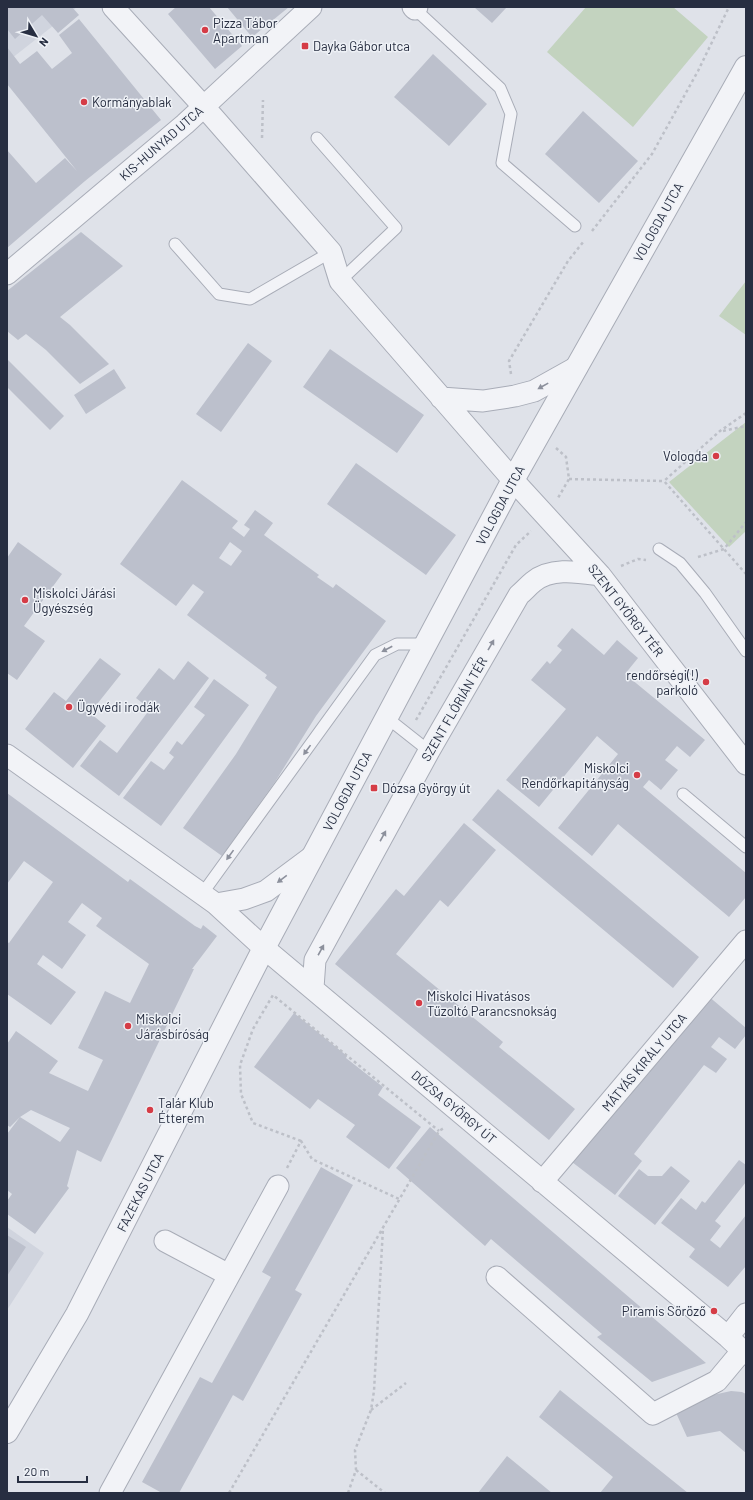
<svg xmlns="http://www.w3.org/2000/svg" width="753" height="1500" viewBox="0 0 753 1500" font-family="Barlow,sans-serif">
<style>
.built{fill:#d0d4de}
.green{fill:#c3d3bf}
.building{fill:#bcc0cc;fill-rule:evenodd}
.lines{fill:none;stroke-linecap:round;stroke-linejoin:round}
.service-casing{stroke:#a8acb7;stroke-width:13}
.minor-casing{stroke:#a8acb7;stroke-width:23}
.tertiary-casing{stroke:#a8acb7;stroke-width:24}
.path{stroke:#bdc0c8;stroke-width:2.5;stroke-dasharray:3 3;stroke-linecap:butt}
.service{stroke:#f2f3f7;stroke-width:11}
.minor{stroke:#f2f3f7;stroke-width:21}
.tertiary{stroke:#f2f3f7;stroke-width:22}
.oneway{fill:#8c909c}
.poi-dot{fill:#d53c46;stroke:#eef1f6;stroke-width:1.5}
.labels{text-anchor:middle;stroke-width:3;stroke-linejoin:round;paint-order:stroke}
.poi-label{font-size:13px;fill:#272e41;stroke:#eef1f6;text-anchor:start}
.street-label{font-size:13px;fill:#272e41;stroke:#eef1f6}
</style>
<rect width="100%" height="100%" fill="#dfe2e9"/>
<path class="built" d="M 7,7 L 77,7 L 7,62 Z
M 7,1227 L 44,1253 L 7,1310 Z"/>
<path class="green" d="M 586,7 L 673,7 L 708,37 L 633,127 L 547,52 Z
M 746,281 L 746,335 L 719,316 Z
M 746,422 L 746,531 L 729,547 L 669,482 Z"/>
<path class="building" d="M 7,7 L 72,7 L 79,15 L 58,33 L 42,15 L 15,39 L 7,29 Z
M 176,7 L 209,7 L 242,46 L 215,69 L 168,14 Z
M 227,7 L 289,7 L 252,37 Z
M 474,7 L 507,7 L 492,23 Z
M 79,19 L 161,120 L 85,181 L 7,248 L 7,150 L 36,183 L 65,158 L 77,171 L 7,84 L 7,47 L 20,64 L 37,51 L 52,69 L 72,53 L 59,35 Z
M 433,54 L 487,104 L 449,146 L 394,97 Z
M 583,111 L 638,161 L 599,203 L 545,154 Z
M 81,232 L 123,266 L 60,317 L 70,325 L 109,364 L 80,384 L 46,350 L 26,334 L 18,340 L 7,331 L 7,291 Z
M 248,343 L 272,361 L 221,432 L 196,414 Z
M 330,349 L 424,415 L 397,453 L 303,387 Z
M 7,359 L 64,416 L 50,430 L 7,387 Z
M 114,369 L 126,388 L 86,414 L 74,395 Z
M 356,463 L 456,535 L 426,575 L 327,504 Z
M 182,480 L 238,521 L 232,528 L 244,537 L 250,529 L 244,525 L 255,510 L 273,523 L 264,535 L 319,575 L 317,577 L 333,588 L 336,584 L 386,621 L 316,716 L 275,782 L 222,856 L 183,828 L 236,754 L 277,687 L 265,678 L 267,675 L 187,615 L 204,592 L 193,584 L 176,606 L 120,564 ZM 230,542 L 242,551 L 231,566 L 219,558 Z
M 18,542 L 62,574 L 24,626 L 45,641 L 17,680 L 7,673 L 7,558 Z
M 572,628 L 604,655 L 617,640 L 638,658 L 625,674 L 705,740 L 690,757 L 677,746 L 665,760 L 678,770 L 661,790 L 649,780 L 643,787 L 746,873 L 746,897 L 729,917 L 618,824 L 592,856 L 558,828 L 618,754 L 597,736 L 539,807 L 506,780 L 566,709 L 531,680 L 547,661 L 550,664 L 562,650 L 557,646 Z
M 100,658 L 121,674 L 90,713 L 106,726 L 73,768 L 25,729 L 54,692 L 66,701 Z
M 188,661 L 209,678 L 119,796 L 80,766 L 100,740 L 117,753 L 150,709 L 136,698 L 159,668 L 174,680 Z
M 214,679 L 249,705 L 161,826 L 123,798 L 151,761 L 164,770 L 174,757 L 169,753 L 177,741 L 182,745 L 205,715 L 194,707 Z
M 498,789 L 699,957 L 673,988 L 472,820 Z
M 7,793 L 128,882 L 130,879 L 195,926 L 201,929 L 203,925 L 217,936 L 192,969 L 194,969 L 101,1162 L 77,1150 L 67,1186 L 69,1188 L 35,1234 L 7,1214 L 7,1201 L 12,1194 L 7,1190 L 7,1134 L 20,1117 L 10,1127 L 7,1125 L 7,1044 L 16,1031 L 58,1061 L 49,1073 L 88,1091 L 103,1060 L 78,1048 L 105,991 L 130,1003 L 149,964 L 96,926 L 102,918 L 82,903 L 68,922 L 86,935 L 62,969 L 43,955 L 37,964 L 76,992 L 51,1025 L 7,994 L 7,942 L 9,943 L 53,882 L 24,861 L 7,884 ZM 31,1110 L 70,1128 L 60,1142 L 20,1117 Z
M 464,823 L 496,850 L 448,907 L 440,900 L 396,954 L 503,1042 L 499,1047 L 575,1109 L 549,1140 L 335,964 L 396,889 L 404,896 Z
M 707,995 L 746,1028 L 746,1035 L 735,1049 L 719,1037 L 711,1047 L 727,1059 L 716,1073 L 704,1065 L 634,1154 L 642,1161 L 615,1195 L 572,1162 Z
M 294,1013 L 347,1056 L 346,1058 L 383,1087 L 378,1095 L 421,1127 L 389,1169 L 346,1137 L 355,1125 L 318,1099 L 310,1109 L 254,1067 Z
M 430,1127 L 520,1204 L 706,1363 L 652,1382 L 597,1337 L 602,1334 L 491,1239 L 485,1246 L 396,1168 Z
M 739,1160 L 746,1165 L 746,1182 L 715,1221 L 721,1226 L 710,1240 L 720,1248 L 746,1215 L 746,1266 L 728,1287 L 689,1257 L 695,1249 L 661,1223 L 681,1198 L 696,1210 L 702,1201 L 705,1203 Z
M 671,1166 L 690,1181 L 655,1225 L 618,1196 L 639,1169 L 648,1176 L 662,1176 Z
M 321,1167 L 353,1185 L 295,1290 L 302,1294 L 243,1401 L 233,1395 L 179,1493 L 162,1493 L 142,1482 L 200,1377 L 212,1383 L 271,1277 L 262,1272 Z
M 7,1235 L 26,1247 L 7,1276 Z
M 560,1390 L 688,1493 L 600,1493 L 613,1477 L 539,1417 Z
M 731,1391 L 742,1392 L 746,1394 L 746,1453 L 720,1431 L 687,1437 L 672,1404 Z
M 507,1456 L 552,1493 L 478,1493 Z"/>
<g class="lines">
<g class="service-casing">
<path id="service" d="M 415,9 L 500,88 L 511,114 L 502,163 L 575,226
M 317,138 L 396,228 L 340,281
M 175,244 L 219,294 L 250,299 L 331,252
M 659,549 L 680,563 L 705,593 L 746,651
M 386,717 L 429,751
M 683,794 L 746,847
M 202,894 L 375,655 L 397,644 L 425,644"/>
</g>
<g class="minor-casing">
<path id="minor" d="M 113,7 L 213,117 L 331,252 L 340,281 L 513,480 L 600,575 L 746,764
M 413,7 L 415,9 L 417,7
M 7,274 L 185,124 L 311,7
M 441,398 L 483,401 L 515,396 L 534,391 L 577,367
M 7,755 L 202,894 L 216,904 L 264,948 L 728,1337 L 746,1354
M 216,904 L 244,899 L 266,891 L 313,856
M 313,988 L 315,960 L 429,751 L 519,595 C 524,591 528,586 533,582 C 551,567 578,572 600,575
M 542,1182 L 746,941
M 165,1241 L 229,1275
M 497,1277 L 653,1414 L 717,1381 L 742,1351
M 728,1337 L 746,1314
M 110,1493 L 278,1186"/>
</g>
<g class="tertiary-casing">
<path id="tertiary" d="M 7,1432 L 77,1314 L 264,948 L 513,480 L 746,67"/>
</g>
<path class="path" d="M 262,138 L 263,100
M 592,231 L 652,154 L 698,71 L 729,7
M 511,374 L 509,361 L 568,261 L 584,241
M 746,413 L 720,431 L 664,481 L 746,574
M 723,431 L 746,426
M 556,448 L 566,457 L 569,479 L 558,498
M 569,479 L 664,481
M 698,557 L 724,549 L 746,522
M 621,566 L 638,559 L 646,560
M 416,720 L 516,545 L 531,531
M 301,1141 L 253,1123 L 241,1094 L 240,1065 L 253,1029 L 273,995 L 439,1131
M 287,1168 L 301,1141 L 312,1159 L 399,1199
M 371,1410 L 406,1383
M 356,1470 L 385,1493
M 229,1493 L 439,1131 L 444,1128
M 348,1493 L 356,1470 L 355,1450 L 371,1410 L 374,1391 L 383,1228"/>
<use href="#service" class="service"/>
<use href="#minor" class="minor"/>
<use href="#tertiary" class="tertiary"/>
</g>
<defs><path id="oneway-solid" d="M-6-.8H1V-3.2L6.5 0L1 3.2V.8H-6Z"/></defs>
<g class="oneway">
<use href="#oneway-solid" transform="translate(543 386) rotate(151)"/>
<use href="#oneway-solid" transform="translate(491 645) rotate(-60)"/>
<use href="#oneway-solid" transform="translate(387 649) rotate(152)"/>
<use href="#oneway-solid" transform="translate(307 750) rotate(126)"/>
<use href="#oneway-solid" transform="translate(383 836) rotate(-61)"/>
<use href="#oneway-solid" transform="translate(230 855) rotate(126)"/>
<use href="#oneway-solid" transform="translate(282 879) rotate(143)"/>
<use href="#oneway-solid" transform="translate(321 950) rotate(-61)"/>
</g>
<g class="poi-dot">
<circle cx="205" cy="30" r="4"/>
<rect x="301" y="42" width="8" height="8" rx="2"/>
<circle cx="84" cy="102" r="4"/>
<circle cx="716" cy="456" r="4"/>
<circle cx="25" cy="600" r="4"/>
<circle cx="706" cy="682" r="4"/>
<circle cx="69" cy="707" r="4"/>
<circle cx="637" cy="775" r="4"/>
<rect x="370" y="784" width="8" height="8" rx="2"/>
<circle cx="419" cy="1003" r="4"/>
<circle cx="128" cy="1026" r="4"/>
<circle cx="150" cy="1110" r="4"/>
<circle cx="714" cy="1311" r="4"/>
</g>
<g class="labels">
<g class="poi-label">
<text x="213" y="28">Pizza Tábor<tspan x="213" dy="15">Apartman</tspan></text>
<text x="313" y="51">Dayka Gábor utca</text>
<text x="92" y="107">Kormányablak</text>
<text x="708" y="461" text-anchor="end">Vologda</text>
<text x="33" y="598">Miskolci Járási<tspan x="33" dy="15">Ügyészség</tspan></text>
<text x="698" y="680" text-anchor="end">rendőrségi(!)<tspan x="698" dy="15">parkoló</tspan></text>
<text x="77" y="712">Ügyvédi irodák</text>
<text x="629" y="773" text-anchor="end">Miskolci<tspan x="629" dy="15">Rendőrkapitányság</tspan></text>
<text x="382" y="793">Dózsa György út</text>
<text x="427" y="1001">Miskolci Hivatásos<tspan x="427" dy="15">Tűzoltó Parancsnokság</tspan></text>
<text x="136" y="1024">Miskolci<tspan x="136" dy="15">Járásbíróság</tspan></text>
<text x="158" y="1108">Talár Klub<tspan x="158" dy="15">Étterem</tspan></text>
<text x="706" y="1316" text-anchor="end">Piramis Söröző</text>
</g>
<g class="street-label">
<text transform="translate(161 143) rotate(-41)" y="5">KIS-HUNYAD UTCA</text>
<text transform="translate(658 222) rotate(-61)" y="5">VOLOGDA UTCA</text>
<text transform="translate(500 505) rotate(-62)" y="5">VOLOGDA UTCA</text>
<text transform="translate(626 610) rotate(52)" y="5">SZENT GYÖRGY TÉR</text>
<text transform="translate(454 709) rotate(-60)" y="5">SZENT FLÓRIÁN TÉR</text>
<text transform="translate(347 791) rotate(-62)" y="5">VOLOGDA UTCA</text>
<text transform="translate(644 1062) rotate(-50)" y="5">MÁTYÁS KIRÁLY UTCA</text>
<text transform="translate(454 1107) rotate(40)" y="5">DÓZSA GYÖRGY ÚT</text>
<text transform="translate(140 1192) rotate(-63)" y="5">FAZEKAS UTCA</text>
</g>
</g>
<rect width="753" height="1500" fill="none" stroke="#272e41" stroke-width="16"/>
<g transform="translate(36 36) rotate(128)" stroke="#eef1f6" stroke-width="3" paint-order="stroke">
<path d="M0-3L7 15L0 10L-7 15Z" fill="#272e41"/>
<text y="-6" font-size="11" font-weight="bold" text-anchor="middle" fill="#272e41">N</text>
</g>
<path d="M18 1476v6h69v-6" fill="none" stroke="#272e41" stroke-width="2"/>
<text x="24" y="1476" font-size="12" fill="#272e41" stroke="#eef1f6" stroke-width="3" paint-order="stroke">20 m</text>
</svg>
